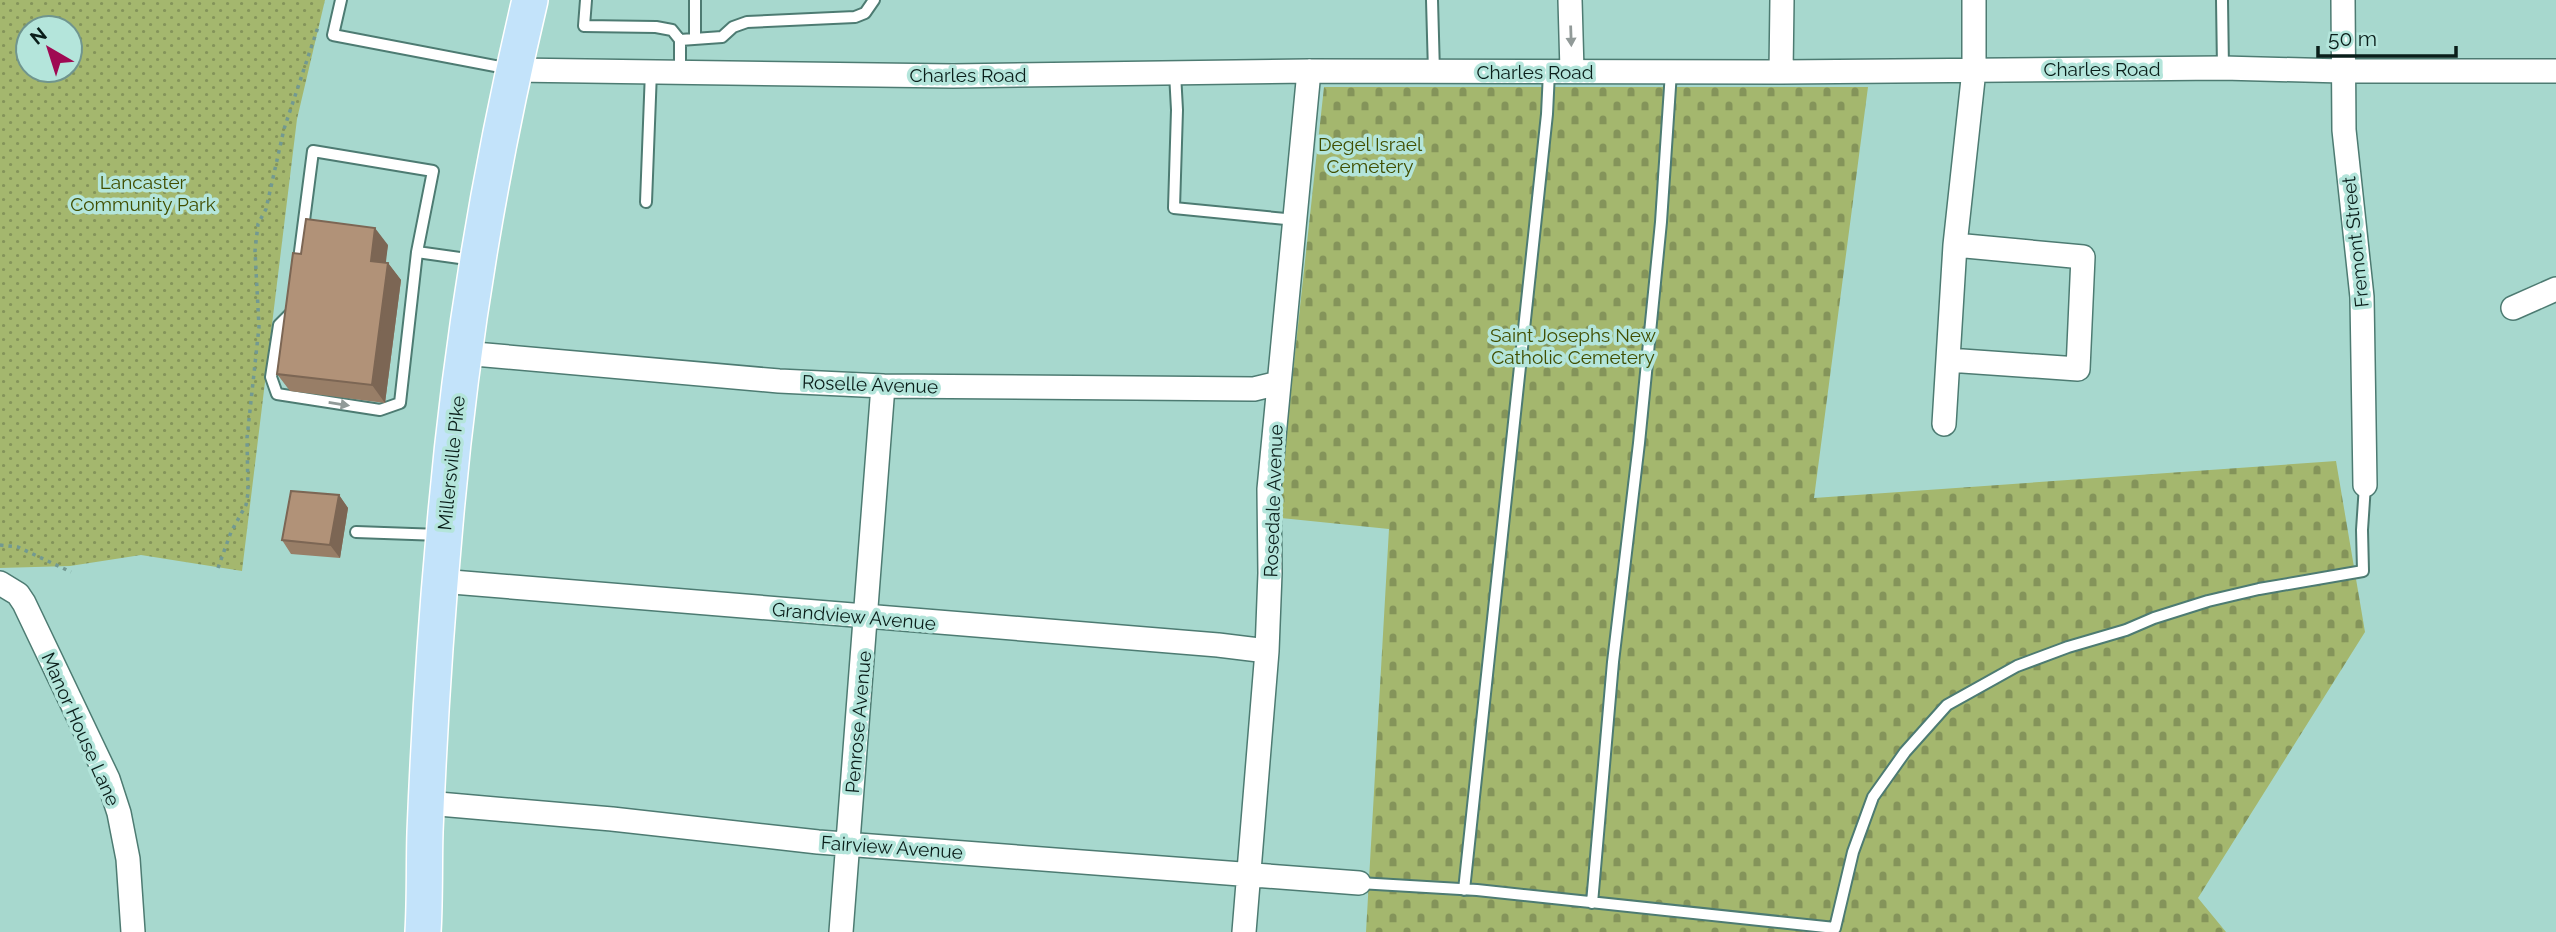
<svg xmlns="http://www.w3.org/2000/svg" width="2556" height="932" viewBox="0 0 2556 932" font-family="Raleway,sans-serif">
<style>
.cemetery{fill:url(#cemetery-stones)}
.park{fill:url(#park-dots);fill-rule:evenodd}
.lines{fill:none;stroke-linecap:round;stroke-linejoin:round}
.service-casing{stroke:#4d7b72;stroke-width:14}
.minor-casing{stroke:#4d7b72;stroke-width:26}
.primary-casing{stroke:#fff;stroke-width:38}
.path{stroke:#729991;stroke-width:3.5;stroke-dasharray:3.5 5;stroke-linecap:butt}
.service{stroke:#fff;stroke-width:10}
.minor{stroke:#fff;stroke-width:23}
.primary{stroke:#c3e3fa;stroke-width:35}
.wall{fill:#987e67}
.shaded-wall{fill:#7c6654}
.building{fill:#b19278;stroke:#7c6654;stroke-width:2}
.oneway{fill:#919a98}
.labels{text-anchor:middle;stroke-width:7;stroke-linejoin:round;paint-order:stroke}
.street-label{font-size:19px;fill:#0a1e1a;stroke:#b4e5db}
.park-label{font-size:19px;fill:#404e00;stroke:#b4e5db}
</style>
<defs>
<pattern id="cemetery-stones" width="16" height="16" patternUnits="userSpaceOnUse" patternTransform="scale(1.75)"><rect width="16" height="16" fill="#a4b76e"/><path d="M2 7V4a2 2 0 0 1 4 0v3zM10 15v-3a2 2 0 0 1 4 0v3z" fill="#84945a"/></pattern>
<pattern id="park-dots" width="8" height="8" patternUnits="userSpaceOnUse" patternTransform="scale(1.75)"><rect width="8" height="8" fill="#a4b76e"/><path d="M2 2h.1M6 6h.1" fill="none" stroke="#84945a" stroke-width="1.8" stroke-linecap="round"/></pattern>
</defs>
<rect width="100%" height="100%" fill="#a7d8ce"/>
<path class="cemetery" d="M 1324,87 L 1868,87 L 1814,498 L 2336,461 L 2365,632 L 2198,898 L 2226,932 L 1366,932 L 1389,529 L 1281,518 L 1283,463 Z"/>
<path class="park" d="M 0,0 L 325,0 L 297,119 L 242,571 L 141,555 L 70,566 L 0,568 ZM 28,28 L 70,28 L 70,70 L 28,70 Z"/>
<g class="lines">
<g class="service-casing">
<path id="service" d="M 341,0 L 333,35 L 511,69
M 586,0 L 584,26 L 656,27 L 672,30 L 680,40 L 680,72
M 1432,0 L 1434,72
M 2222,0 L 2223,68
M 695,38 L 695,0
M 680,40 L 722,37 L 733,27 L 747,22 L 855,17 L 865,13 L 874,0
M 1175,73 L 1177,110 L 1174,208 L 1296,220
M 646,202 L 651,71
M 298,267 L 313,151 L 433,171 L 417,252
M 293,311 L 279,325 L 271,377 L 277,394 L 380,410 L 400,403 L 417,252 L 474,260
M 356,532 L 440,535
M 1359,883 L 1477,890 L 1835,928 L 1853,852 L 1873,797 L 1905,752 L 1947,705 L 2017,666 L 2068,647 L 2126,630 L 2154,618 L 2208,601 L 2259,589 L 2363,571 L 2362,530 L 2365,485
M 1464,890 L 1547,114 L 1549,72
M 1592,903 L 1613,662 L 1639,443 L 1661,222 L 1671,72"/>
</g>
<g class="minor-casing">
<path id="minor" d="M 1570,0 L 1572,71
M 2343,0 L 2344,130 L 2362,297 L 2365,485
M 514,70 L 953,76 L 1309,71 L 1781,72 L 2223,68 L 2342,71 L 2556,71
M 1781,72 L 1782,0
M 2513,308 L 2556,289
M 463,353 L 779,381 L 883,386 L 1254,389 L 1279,383
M 1948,360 L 2078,369 L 2083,257 L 1955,245
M 1944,424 L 1955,245 L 1974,70 L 1974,0
M 440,581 L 1218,645 L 1267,651
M 0,583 L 18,594 L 24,603 L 108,779 L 119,813 L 128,859 L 133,932
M 427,803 L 612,819 L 818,842 L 1359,883
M 841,932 L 883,386
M 1244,932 L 1267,651 L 1270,573 L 1269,489 L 1309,71"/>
</g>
<g class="primary-casing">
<path id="primary" d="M 423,932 C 425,899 424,865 425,832 C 429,733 435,635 444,536 C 459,355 488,177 530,0"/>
</g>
<path class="path" d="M 0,545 L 18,547 L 71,572
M 218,568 L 231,532 L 246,505 L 248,493 L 247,438 L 259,327 L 255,251 L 258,224 L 266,209 L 284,129 L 318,27"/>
<use href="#service" class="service"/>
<use href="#minor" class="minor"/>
<use href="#primary" class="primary"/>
</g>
<path class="wall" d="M 388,245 L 385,262 L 388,263 L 401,280 L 385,403 L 290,391 L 277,374 Z
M 339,495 L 348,508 L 340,558 L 291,554 L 282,540 Z"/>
<path class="shaded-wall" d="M 375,228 L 388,245 L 384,278 L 371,261 Z
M 388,263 L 401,280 L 385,403 L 372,385 Z
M 339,495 L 348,508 L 340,558 L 330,545 Z"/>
<path class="building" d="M 306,219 L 375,228 L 371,261 L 388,263 L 372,385 L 277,374 L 293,253 L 301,254 Z
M 291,491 L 339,495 L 330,545 L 282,540 Z"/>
<defs><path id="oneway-solid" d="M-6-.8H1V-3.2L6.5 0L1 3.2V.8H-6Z" transform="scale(1.75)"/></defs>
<g class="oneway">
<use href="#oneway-solid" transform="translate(1571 36) rotate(88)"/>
<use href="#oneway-solid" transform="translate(339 404) rotate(9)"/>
</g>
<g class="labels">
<g class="street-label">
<text x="2102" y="76">Charles Road</text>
<text x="1535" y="79">Charles Road</text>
<text x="968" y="82">Charles Road</text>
<text transform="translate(2355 242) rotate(-96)" y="7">Fremont Street</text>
<text transform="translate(870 384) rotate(2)" y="7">Roselle Avenue</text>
<text transform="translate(451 463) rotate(-84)" y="7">Millersville Pike</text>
<text transform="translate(1273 501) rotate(-88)" y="7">Rosedale Avenue</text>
<text transform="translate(854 616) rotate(5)" y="7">Grandview Avenue</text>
<text transform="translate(858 722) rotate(-85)" y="7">Penrose Avenue</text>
<text transform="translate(81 729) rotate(66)" y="7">Manor House Lane</text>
<text transform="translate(892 847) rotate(4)" y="7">Fairview Avenue</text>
</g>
<g class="park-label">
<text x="1370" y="151">Degel Israel<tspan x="1370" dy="22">Cemetery</tspan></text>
<text x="143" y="189">Lancaster<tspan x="143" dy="22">Community Park</tspan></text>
<text x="1573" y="342">Saint Josephs New<tspan x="1573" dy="22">Catholic Cemetery</tspan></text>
</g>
</g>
<g transform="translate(49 49) rotate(321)"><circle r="33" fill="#b4e5db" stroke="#70958e" stroke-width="2"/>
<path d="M0-5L12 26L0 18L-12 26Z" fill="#9f0952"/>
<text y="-10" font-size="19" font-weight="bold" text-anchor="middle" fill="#0a1e1a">N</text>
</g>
<path d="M2318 46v10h138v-10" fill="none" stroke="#0a1e1a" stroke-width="3.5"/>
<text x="2328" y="46" font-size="21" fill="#0a1e1a" stroke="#b4e5db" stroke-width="5" paint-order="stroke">50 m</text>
</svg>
